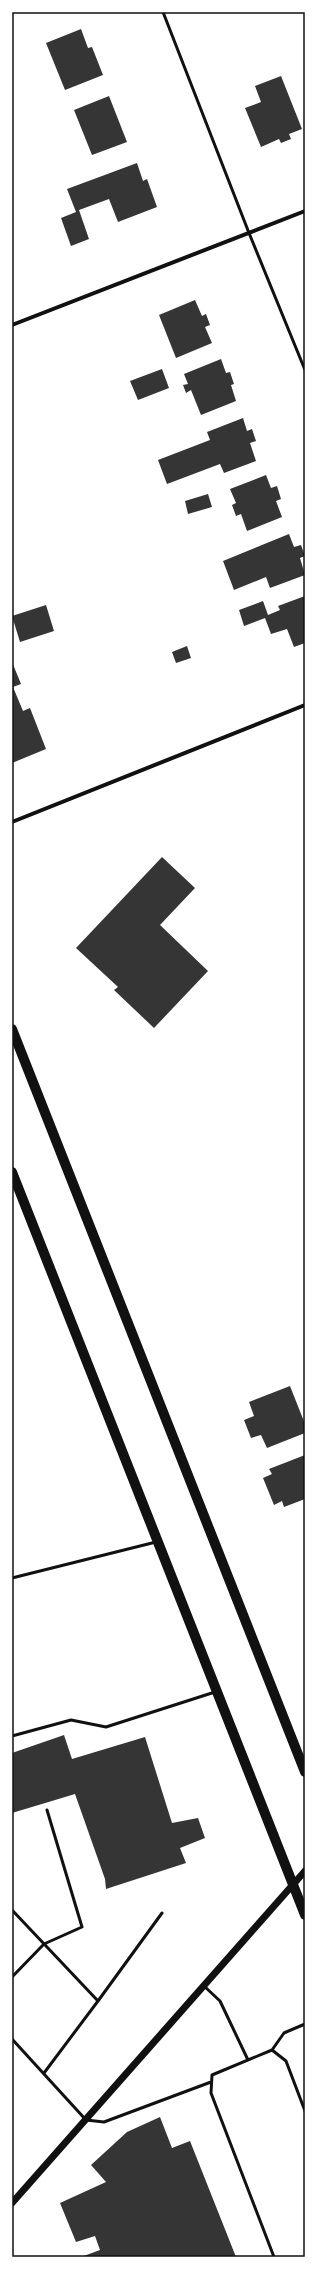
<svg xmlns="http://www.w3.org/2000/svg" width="317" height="2269" viewBox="0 0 317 2269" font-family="'Varela Round',sans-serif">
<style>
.building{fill:#353535}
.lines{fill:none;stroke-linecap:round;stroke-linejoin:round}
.service{stroke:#111;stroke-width:3}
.minor{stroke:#111;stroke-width:4}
.tertiary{stroke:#111;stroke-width:7}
.primary{stroke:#111;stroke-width:10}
.neatline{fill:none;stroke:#111;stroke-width:1.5}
</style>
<rect width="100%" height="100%" fill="#fff"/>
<path class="building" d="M 81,29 L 88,48 L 92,47 L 103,75 L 65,90 L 46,43 Z
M 281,76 L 302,129 L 289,134 L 291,139 L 281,143 L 279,139 L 261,147 L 245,108 L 261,102 L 255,86 Z
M 109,96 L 127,142 L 92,155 L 74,110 Z
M 137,163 L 143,181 L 147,179 L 157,207 L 118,222 L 109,199 L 79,210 L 89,239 L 71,246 L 61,218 L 76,212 L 67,189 Z
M 195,300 L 202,316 L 206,314 L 210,325 L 205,327 L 212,343 L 176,358 L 159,315 Z
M 221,359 L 226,373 L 230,372 L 234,384 L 231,385 L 236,401 L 201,415 L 191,390 L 186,393 L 183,385 L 188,384 L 184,374 Z
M 162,369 L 169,388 L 138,400 L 130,381 Z
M 243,418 L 247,431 L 252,429 L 256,441 L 250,443 L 256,461 L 224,473 L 220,464 L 167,484 L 158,460 L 210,440 L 207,432 Z
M 266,475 L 271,488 L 277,486 L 281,499 L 276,501 L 282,517 L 247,531 L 241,514 L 236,516 L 232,505 L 236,503 L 230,489 Z
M 208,494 L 212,507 L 188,514 L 185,501 Z
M 289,534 L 294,547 L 301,545 L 305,556 L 300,558 L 305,575 L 270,588 L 266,577 L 234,590 L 223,561 Z
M 305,596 L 305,643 L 294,647 L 287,629 L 271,634 L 265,618 L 244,626 L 239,610 L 263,601 L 268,615 L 280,610 L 278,606 Z
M 46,605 L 54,631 L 20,642 L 12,616 Z
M 187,646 L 191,658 L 176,663 L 172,652 Z
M 12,662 L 21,684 L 13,687 L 23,711 L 30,708 L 46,749 L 12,763 Z
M 162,857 L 195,888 L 160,925 L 208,971 L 154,1028 L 114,990 L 118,987 L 76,948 Z
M 290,1386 L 305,1424 L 305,1433 L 267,1448 L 261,1435 L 251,1438 L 244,1420 L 254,1416 L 249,1402 Z
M 305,1455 L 305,1499 L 284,1507 L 282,1501 L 274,1505 L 263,1478 L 272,1474 L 269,1469 Z
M 64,1735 L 72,1759 L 145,1737 L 172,1823 L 198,1818 L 205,1838 L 180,1848 L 186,1863 L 106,1889 L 105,1879 L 75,1794 L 12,1813 L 12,1753 Z
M 160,2117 L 172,2148 L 190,2141 L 236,2257 L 81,2257 L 100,2250 L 95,2236 L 76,2242 L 60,2203 L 106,2182 L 91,2165 L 127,2132 Z"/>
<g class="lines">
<path class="service" d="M 163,12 L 249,233 L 305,370
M 12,1578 L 156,1542
M 12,1736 L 71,1720 L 106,1727 L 215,1692
M 12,1910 L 98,2001 L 44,2073
M 12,1977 L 44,1944 L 82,1927 L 47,1810
M 204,1986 L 220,2001 L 248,2060
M 98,2001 L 162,1913
M 12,2039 L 86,2120 L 104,2122 L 211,2082
M 272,2050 L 284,2033 L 305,2024
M 274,2257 L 211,2093 L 212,2075 L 272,2050 L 286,2061 L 305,2111"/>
<path class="minor" d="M 12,325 L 305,211
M 12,822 L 305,705"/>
<path class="tertiary" d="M 12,2203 L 305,1871"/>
<path class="primary" d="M 12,1029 L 305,1772
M 12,1172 L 305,1915"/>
</g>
<rect width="317" height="2269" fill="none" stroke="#ffffff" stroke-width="26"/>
<rect x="13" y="13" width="291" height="2243" class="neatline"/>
</svg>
